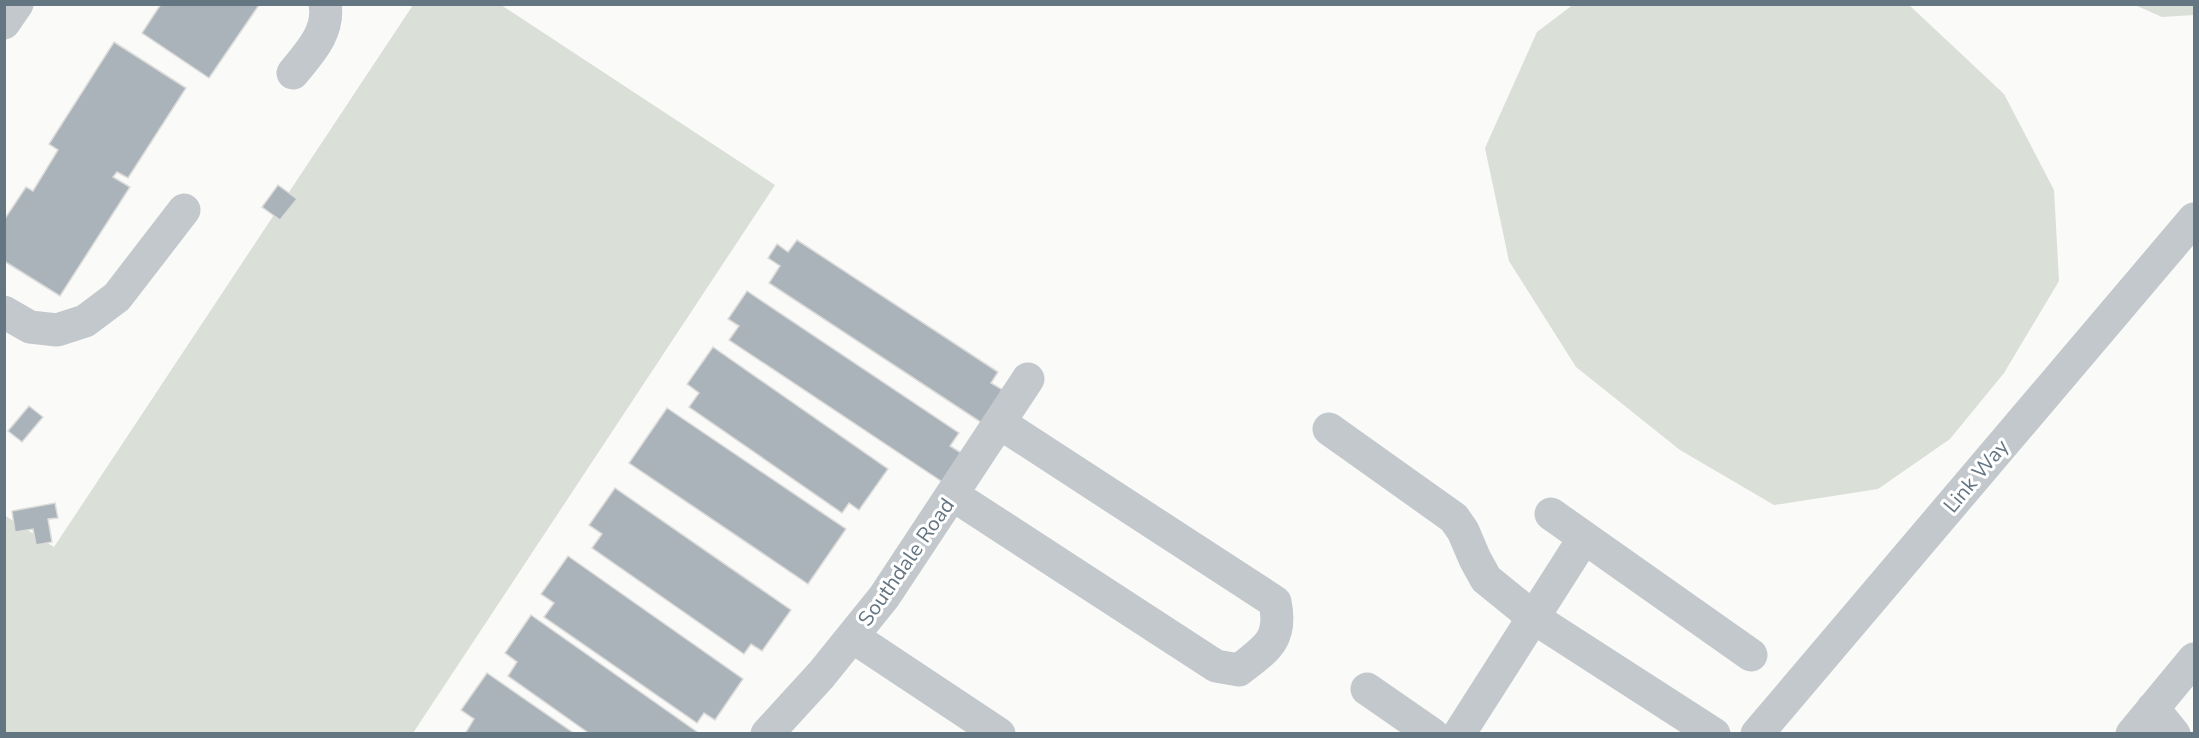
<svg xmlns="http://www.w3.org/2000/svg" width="2199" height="738" viewBox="0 0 2199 738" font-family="'Nunito Sans',sans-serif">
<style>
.green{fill:#dadfd7}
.building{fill:#aab3b9;stroke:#dcdcda;stroke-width:1.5}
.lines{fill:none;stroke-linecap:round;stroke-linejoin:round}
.minor{stroke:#c3c8cc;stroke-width:33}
.labels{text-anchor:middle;stroke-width:6;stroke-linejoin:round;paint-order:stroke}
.street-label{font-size:21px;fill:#657683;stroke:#fff}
</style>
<rect width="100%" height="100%" fill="#fafaf8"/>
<path class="green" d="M 1574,4 L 1909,5 L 2004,94 L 2054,190 L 2059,281 L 2004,373 L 1950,439 L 1878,489 L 1774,505 L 1680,450 L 1576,367 L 1509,261 L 1485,148 L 1537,32 Z
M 413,5 L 501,5 L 775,185 L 413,733 L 5,733 L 4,515 L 54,547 Z
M 2135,5 L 2194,5 L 2194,15 L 2162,17 Z"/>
<path class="building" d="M 161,4 L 259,4 L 259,5 L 209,78 L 142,33 Z
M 114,42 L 186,88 L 128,178 L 117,172 L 113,177 L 130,187 L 60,296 L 4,261 L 4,220 L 26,187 L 33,191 L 58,150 L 49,144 Z
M 278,185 L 297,199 L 280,220 L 262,207 Z
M 797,240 L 998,372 L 991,383 L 1003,390 L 982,423 L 769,283 L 780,266 L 768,258 L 777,244 L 788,252 Z
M 747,291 L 959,433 L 950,446 L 963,454 L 944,483 L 729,340 L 739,326 L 728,319 Z
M 713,347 L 888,469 L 859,510 L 849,503 L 842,513 L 689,407 L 699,393 L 687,384 Z
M 29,406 L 43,417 L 22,442 L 8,431 Z
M 667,408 L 846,529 L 808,584 L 629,463 Z
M 615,488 L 791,610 L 762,651 L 751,644 L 744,654 L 592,548 L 602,534 L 589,525 Z
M 55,503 L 58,518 L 48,519 L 52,542 L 36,545 L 33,529 L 15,532 L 12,511 Z
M 568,556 L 743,679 L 715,720 L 704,713 L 697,723 L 544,617 L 554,603 L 541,594 Z
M 531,615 L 700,734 L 590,734 L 508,676 L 517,662 L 505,653 Z
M 487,673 L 575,734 L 465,734 L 474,719 L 461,710 Z"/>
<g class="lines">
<path class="minor" d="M 4,23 L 17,4
M 293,73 C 309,53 330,32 325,4
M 4,312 L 30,327 L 57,330 L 85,321 L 117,297 L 184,210
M 1329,429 L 1454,518 L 1463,531 L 1475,559 L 1486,579 L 1534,618 L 1714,734
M 953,495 L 1216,666 L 1239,670 C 1266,649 1283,640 1275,602 L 1000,423
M 1551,514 L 1751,655
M 853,637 L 999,734
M 1367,689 L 1432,734
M 2153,708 L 2174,734
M 767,734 L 821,675 L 884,597 L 1028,379
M 1459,734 L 1584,538
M 1757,734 L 2194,219
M 2132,734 L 2194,659"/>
</g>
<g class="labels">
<g class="street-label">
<text transform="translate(1976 476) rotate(-50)" y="7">Link Way</text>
<text transform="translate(906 562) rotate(-55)" y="7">Southdale Road</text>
</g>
</g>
<rect width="2199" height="738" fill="none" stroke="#657683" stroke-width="12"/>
</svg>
